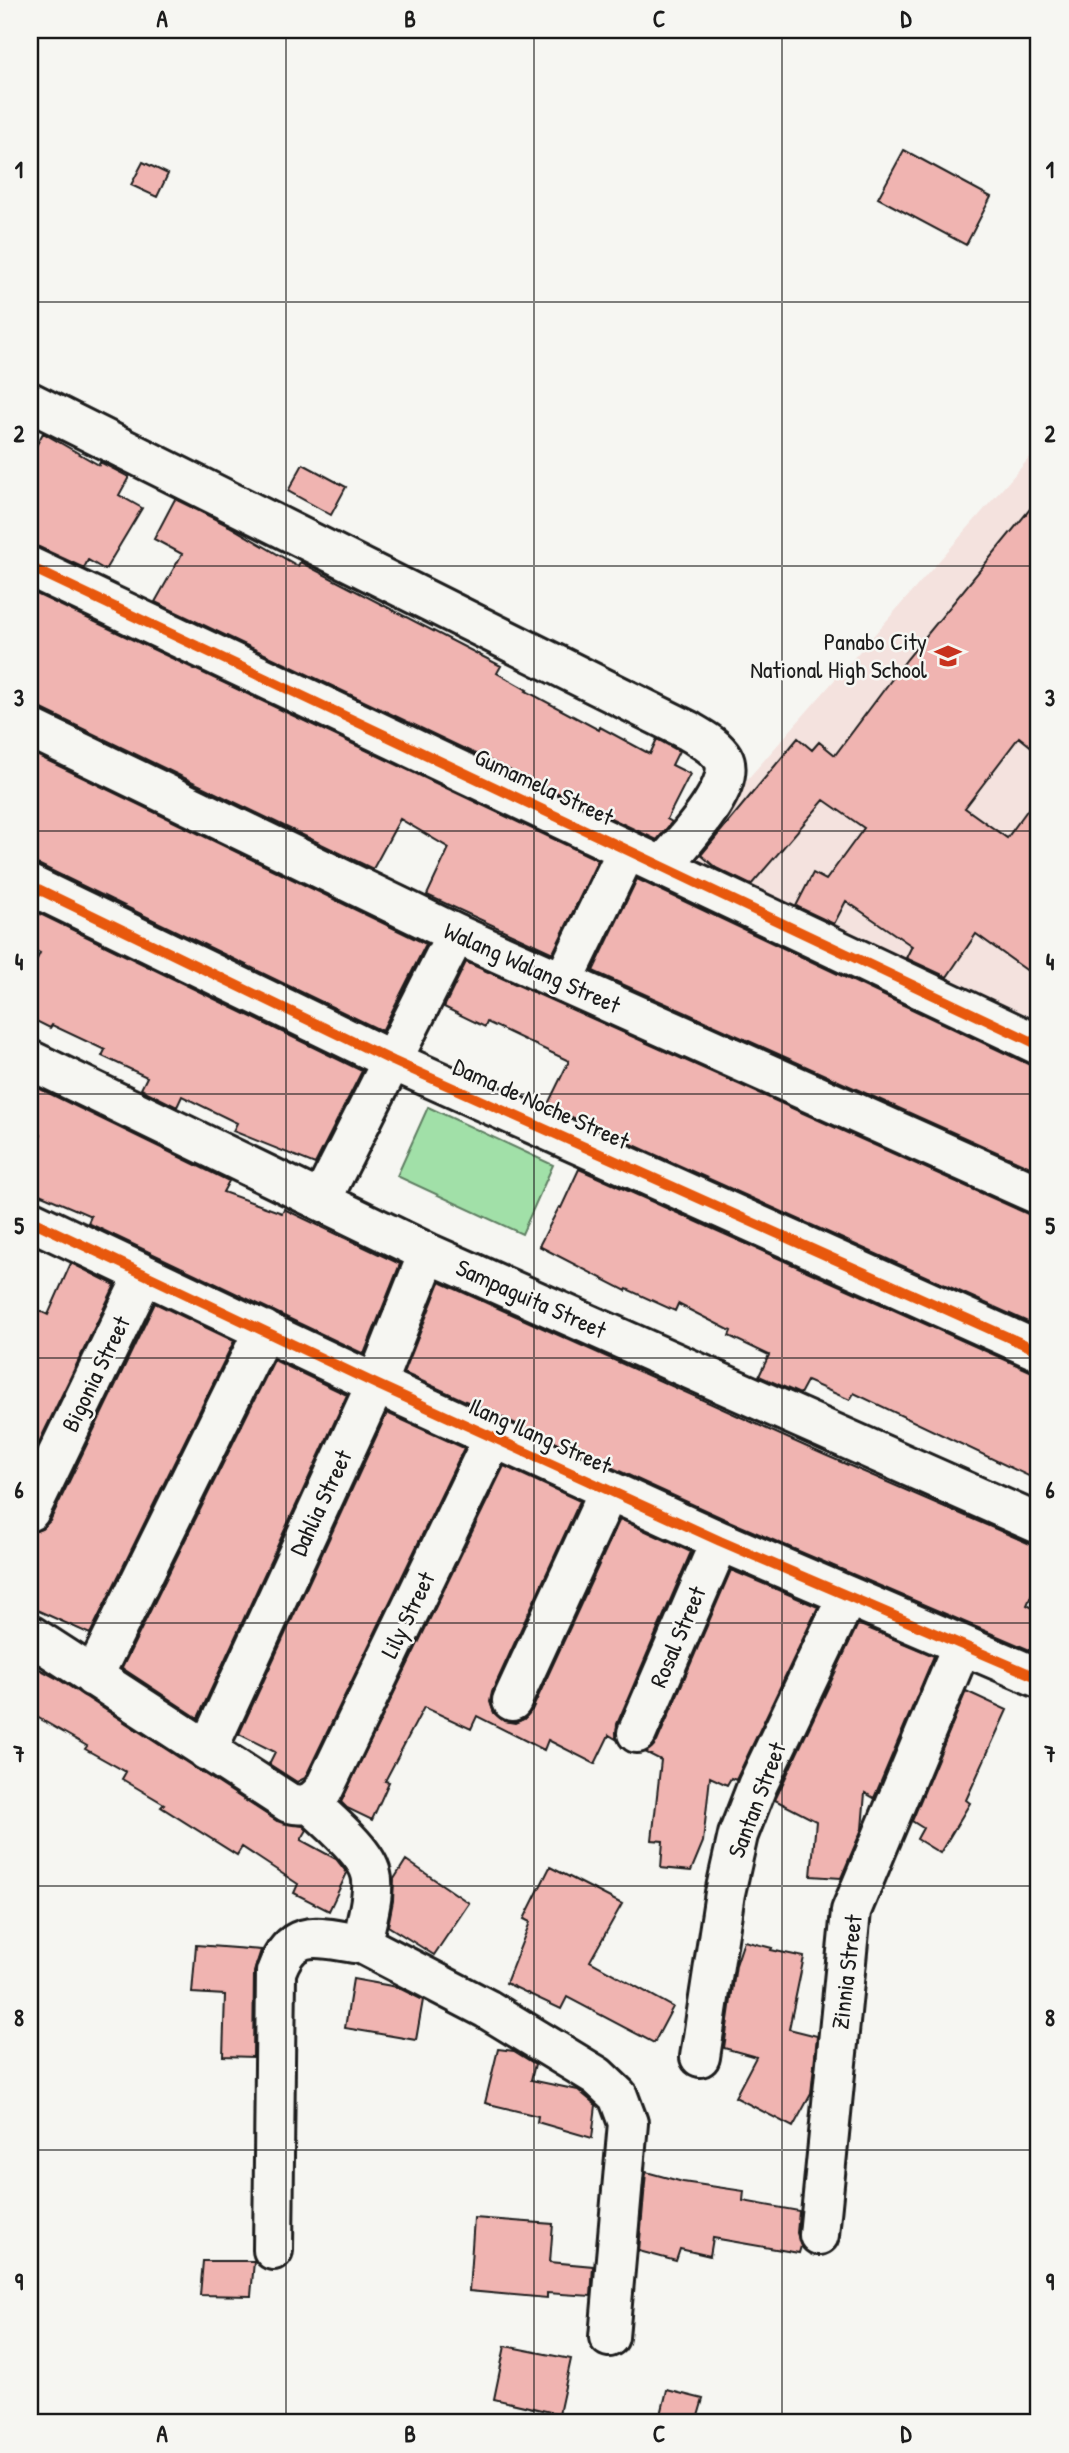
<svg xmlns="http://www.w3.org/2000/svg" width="1069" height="2453" viewBox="0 0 1069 2453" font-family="'Patrick Hand',sans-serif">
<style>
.built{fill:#f4e2de}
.green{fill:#a1e0a8;stroke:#5e7e62;stroke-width:2}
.building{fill:#f0b4b1;stroke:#1c1c1c;stroke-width:2}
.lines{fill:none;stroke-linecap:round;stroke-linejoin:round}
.minor-casing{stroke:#1c1c1c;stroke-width:44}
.minor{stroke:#f6f6f2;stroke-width:38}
.cycleway-casing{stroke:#f6f6f2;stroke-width:15}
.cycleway{stroke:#e8590c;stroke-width:10}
.grid{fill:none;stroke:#1c1c1c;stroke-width:2;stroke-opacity:0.55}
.labels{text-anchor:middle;stroke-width:5;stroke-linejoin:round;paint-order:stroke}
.poi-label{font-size:24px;fill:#1c1c1c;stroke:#f6f6f2;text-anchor:end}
.street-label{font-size:24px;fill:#1c1c1c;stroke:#f6f6f2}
.neatline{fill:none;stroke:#1c1c1c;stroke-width:2.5}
.grid-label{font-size:23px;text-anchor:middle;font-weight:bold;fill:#1c1c1c}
</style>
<rect width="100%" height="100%" fill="#f6f6f2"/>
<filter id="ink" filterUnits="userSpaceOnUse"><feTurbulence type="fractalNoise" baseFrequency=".0143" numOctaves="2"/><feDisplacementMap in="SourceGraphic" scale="14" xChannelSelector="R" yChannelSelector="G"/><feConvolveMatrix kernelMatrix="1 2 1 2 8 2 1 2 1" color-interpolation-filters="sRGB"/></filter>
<g filter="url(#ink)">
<path class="built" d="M 1039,447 L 1039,1035 L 673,864 Z"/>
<path class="green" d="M 428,1107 L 553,1165 L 522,1234 L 397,1176 Z"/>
<path class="building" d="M 904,150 L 991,197 L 966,245 L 878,198 Z
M 143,162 L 168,174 L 157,197 L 131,185 Z
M 43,433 L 99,465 L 100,462 L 129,477 L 119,495 L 142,508 L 105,570 L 88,560 L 84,568 L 39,547 L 30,545 L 30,457 Z
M 303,464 L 346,487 L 331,515 L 288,491 Z
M 1039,498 L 1039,753 L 1019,737 L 965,808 L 1007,838 L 1039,794 L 1039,979 L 976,934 L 947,977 L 906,958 L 912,946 L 846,901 L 834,924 L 796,906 L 813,873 L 826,880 L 864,828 L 824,800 L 751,885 L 716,868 L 701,855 L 798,738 L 812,750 L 819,742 L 835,755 L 907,659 Z
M 175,499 L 229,526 L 298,566 L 300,562 L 501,666 L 497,673 L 527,690 L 526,691 L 599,730 L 600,727 L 650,754 L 657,739 L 679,751 L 672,765 L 690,774 L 667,819 L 672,822 L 657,840 L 155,602 L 182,554 L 154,539 Z
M 30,591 L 598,860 L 553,953 L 427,895 L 449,848 L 400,819 L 373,869 L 40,708 L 30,706 Z
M 30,752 L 426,944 L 382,1031 L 40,865 L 30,863 Z
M 637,879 L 1030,1065 L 1039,1067 L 1039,1171 L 593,971 Z
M 30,909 L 362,1071 L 315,1164 L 233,1131 L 237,1123 L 182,1096 L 177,1107 L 141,1089 L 147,1077 L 102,1056 L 105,1050 L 52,1025 L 50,1028 L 30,1018 L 30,973 L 40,953 L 30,948 Z
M 466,962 L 1030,1215 L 1039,1217 L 1039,1327 L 547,1106 L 569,1061 L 487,1022 L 485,1027 L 444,1007 Z
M 30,1084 L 229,1181 L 223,1192 L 282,1213 L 284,1209 L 400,1264 L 364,1354 L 88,1223 L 91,1216 L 30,1190 L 30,1163 L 41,1135 L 30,1130 Z
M 579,1169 L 1030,1371 L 1039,1373 L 1039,1481 L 854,1393 L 850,1400 L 807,1381 L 800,1394 L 759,1376 L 769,1355 L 729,1336 L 731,1331 L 678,1304 L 675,1311 L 627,1289 L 626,1291 L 539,1246 L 559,1207 L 561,1208 Z
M 71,1263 L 115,1285 L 30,1461 L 30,1306 L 48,1315 Z
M 440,1282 L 825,1455 L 1030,1544 L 1039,1546 L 1039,1578 L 1027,1605 L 1039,1611 L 1039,1654 L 729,1521 L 404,1373 Z
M 155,1303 L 234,1341 L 90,1634 L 30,1607 L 30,1533 L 42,1529 L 50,1521 Z
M 274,1360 L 347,1395 L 198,1718 L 122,1668 Z
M 387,1413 L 464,1448 L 305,1778 L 297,1782 L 269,1764 L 275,1752 L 239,1734 Z
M 504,1466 L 580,1501 L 492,1692 L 490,1702 L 494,1713 L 504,1721 L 515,1723 L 524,1719 L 532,1710 L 620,1519 L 691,1552 L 617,1724 L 616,1739 L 609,1735 L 595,1764 L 548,1740 L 544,1750 L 477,1716 L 471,1729 L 424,1707 L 385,1781 L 389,1782 L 372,1820 L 347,1808 L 341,1802 Z
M 731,1570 L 818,1607 L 736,1780 L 731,1778 L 727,1785 L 710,1777 L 703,1842 L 691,1871 L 661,1868 L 663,1841 L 652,1840 L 661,1760 L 645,1752 L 657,1742 Z
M 858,1624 L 934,1656 L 874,1798 L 865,1793 L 862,1829 L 841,1878 L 811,1876 L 816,1821 L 775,1800 Z
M 30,1664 L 58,1679 L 277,1821 L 303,1826 L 307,1830 L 301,1840 L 336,1859 L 347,1873 L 329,1911 L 294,1893 L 298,1884 L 242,1847 L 237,1855 L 161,1807 L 164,1804 L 122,1779 L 126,1772 L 85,1749 L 87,1746 L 30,1713 Z
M 966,1691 L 1007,1710 L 966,1800 L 970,1803 L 940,1853 L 917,1839 L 923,1828 L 912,1821 Z
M 406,1860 L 469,1903 L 434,1955 L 388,1926 L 393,1901 L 394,1879 Z
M 550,1867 L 622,1904 L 590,1961 L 673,2007 L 654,2043 L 567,1997 L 561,2009 L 506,1983 L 530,1922 L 524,1919 Z
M 744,1941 L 772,1948 L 771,1950 L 804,1957 L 789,2029 L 817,2036 L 811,2094 L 793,2127 L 735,2097 L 756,2057 L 724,2048 L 736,1965 Z
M 196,1945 L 261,1950 L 254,1972 L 253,2057 L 223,2056 L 225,1995 L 192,1993 Z
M 353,1979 L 397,1987 L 423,2000 L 416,2040 L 345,2028 Z
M 498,2049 L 514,2051 L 535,2064 L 531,2080 L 578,2090 L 596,2105 L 592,2138 L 537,2122 L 538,2116 L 485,2103 Z
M 646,2172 L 683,2182 L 744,2191 L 743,2201 L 799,2211 L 797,2233 L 801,2246 L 799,2253 L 713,2238 L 710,2256 L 680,2249 L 676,2261 L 639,2251 Z
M 474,2218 L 553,2224 L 550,2262 L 593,2266 L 591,2296 L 547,2293 L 547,2298 L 469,2291 Z
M 203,2261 L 254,2261 L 251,2296 L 200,2295 Z
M 505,2346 L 571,2359 L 559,2414 L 494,2399 Z
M 667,2390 L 703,2399 L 696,2423 L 659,2423 Z"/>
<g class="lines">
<g class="minor-casing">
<path id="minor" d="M 30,402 L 689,731 C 701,739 715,745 723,758 C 739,785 679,846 662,867
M 30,567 L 1039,1045
M 30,728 L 456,934 L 1039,1195
M 30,885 L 393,1061 L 1039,1351
M 563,982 L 627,850
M 30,1060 L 428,1253 L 1039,1524
M 321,1201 L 456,934
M 30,1220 L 376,1384 L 720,1541 L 1039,1678
M 30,1511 L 144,1275
M 30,1635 L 289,1803 C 306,1807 312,1803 323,1791 L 493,1438
M 93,1677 L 264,1330
M 512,1701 L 609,1490
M 637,1733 L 720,1541
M 207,1751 L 376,1384 L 428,1253
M 362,1944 L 487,2009 L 597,2076 L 618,2096 L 628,2123 L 609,2337
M 700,2057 L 725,1893 L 738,1835 L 757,1786 L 847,1597
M 819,2235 L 851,1911 L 962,1645
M 273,2250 L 276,1972 C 293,1924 321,1939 362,1944 C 365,1925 376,1892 371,1874 C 366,1851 328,1821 311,1804"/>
</g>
<use href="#minor" class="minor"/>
<g class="cycleway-casing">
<path id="cycleway" d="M 30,567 L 1039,1045
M 30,885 L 393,1061 L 1039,1351
M 30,1220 L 376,1384 L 720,1541 L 1039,1678"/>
</g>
<use href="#cycleway" class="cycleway"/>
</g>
</g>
<path class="grid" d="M 286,30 L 286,2423M 534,30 L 534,2423M 782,30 L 782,2423M 30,302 L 1039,302M 30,566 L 1039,566M 30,831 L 1039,831M 30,1094 L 1039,1094M 30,1358 L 1039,1358M 30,1623 L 1039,1623M 30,1886 L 1039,1886M 30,2150 L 1039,2150"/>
<defs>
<g id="school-bare" transform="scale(2.1)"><path d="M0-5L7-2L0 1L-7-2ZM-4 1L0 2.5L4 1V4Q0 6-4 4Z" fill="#c8321e" stroke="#f6f6f2" stroke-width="2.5" paint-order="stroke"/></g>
</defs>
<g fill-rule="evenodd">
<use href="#school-bare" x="948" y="656"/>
</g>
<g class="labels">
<g class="poi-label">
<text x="927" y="650">Panabo City<tspan x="927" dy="28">National High School</tspan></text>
</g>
<g class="street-label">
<text transform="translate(544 787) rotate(25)" y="8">Gumamela Street</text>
<text transform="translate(532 968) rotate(24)" y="8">Walang Walang Street</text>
<text transform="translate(541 1104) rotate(24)" y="8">Dama de Noche Street</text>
<text transform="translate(531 1299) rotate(24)" y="8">Sampaguita Street</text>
<text transform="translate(96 1374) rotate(-64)" y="8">Bigonia Street</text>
<text transform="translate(540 1436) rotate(24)" y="8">Ilang Ilang Street</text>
<text transform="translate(321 1503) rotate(-65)" y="8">Dahlia Street</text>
<text transform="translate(408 1615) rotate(-64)" y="8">Lily Street</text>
<text transform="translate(678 1637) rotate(-67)" y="8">Rosal Street</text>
<text transform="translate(757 1800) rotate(-69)" y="8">Santan Street</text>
<text transform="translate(847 1972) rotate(-83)" y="8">Zinnia Street</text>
</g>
</g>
<rect width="1069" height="2453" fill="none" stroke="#f6f6f2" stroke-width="77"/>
<rect x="38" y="38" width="992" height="2376" class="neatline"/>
<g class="grid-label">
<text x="162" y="27">A</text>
<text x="410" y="27">B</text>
<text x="659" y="27">C</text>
<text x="906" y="27">D</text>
<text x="19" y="178">1</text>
<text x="1050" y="178">1</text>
<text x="19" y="442">2</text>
<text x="1050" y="442">2</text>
<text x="19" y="706">3</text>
<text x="1050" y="706">3</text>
<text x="19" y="970">4</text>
<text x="1050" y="970">4</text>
<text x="19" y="1234">5</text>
<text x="1050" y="1234">5</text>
<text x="19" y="1498">6</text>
<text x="1050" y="1498">6</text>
<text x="19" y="1762">7</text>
<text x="1050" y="1762">7</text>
<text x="19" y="2026">8</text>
<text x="1050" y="2026">8</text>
<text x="19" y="2290">9</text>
<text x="1050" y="2290">9</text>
<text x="162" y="2442">A</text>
<text x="410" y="2442">B</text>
<text x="659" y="2442">C</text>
<text x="906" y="2442">D</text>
</g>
</svg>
